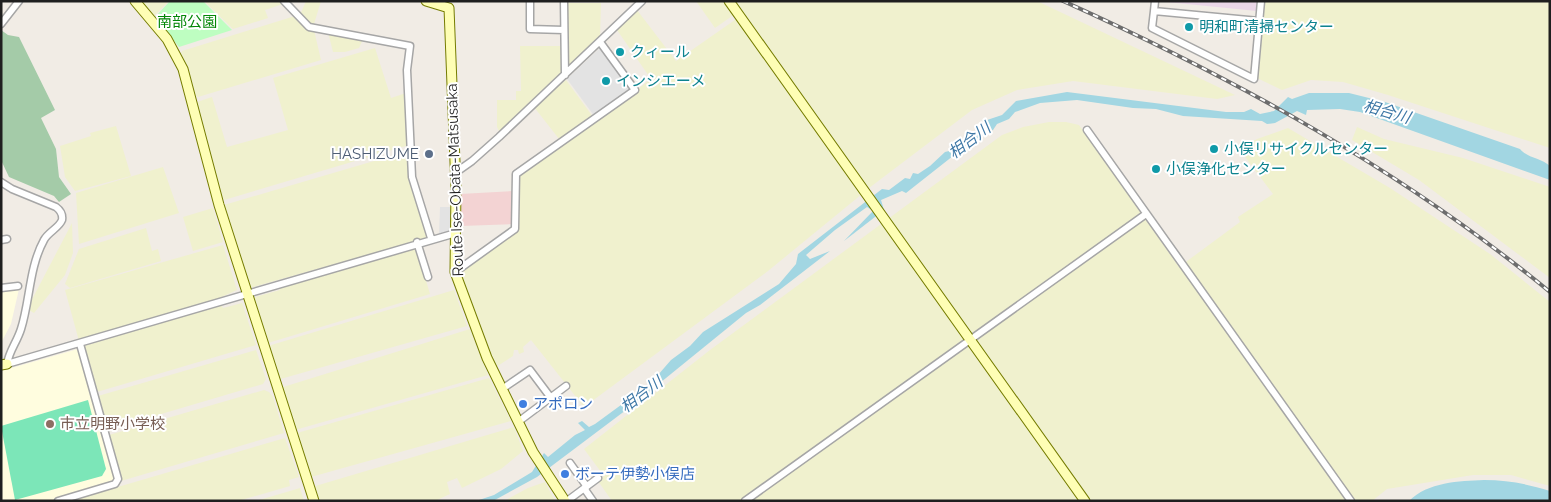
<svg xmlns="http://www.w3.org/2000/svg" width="1551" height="502" viewBox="0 0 1551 502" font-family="Raleway,'Noto Sans JP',sans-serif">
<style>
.commercial{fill:#f3d3d3}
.industrial{fill:#ead6e7}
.education{fill:#fffddf}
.farmland{fill:#f0f1ce}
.cemetery{fill:#a4cba8}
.park{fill:#befec1}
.pitch{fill:#7ce6b8}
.parking{fill:#e3e3e3}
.water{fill:#a2d6e2}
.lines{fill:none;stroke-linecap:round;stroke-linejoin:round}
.street-casing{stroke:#a6a6a6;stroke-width:9}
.secondary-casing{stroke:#757c00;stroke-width:11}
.street{stroke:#fff;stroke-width:6}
.secondary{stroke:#fefeb5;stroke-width:9}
.rail-casing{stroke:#6d6d6d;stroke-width:4}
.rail{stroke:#fff;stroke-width:2;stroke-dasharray:5.5;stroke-linecap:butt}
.culture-dot{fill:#0f9aa8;stroke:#fff;stroke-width:2}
.service-dot{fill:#5c6f8a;stroke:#fff;stroke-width:2}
.shop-dot{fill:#3f7fe0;stroke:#fff;stroke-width:2}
.education-dot{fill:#8d6e63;stroke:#fff;stroke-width:2}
.labels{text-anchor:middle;stroke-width:4;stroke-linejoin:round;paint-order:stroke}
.park-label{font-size:15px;fill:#038707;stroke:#fff}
.culture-label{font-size:15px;fill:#0d838f;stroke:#fff;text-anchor:start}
.service-label{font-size:15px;fill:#4e5e75;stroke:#fff;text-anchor:end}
.street-label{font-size:15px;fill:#1f1f1f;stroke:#fff}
.shop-label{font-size:15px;fill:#366cbe;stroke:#fff;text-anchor:start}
.education-label{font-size:15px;fill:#785e54;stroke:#fff;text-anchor:start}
.water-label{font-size:16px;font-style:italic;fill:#3e78a6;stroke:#fff}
</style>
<rect width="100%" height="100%" fill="#f1ece5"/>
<path class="commercial" d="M 513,191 L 514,224 L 461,226 L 460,194 Z"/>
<path class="industrial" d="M 1157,1 L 1257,1 L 1257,11 Z"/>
<path class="education" d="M 19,289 L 11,324 L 1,343 L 1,291 Z
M 78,349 L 115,477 L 111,483 L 49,501 L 1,501 L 1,371 Z"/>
<path class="farmland" d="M 140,1 L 169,1 L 154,16 Z
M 204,1 L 281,1 L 283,4 L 265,10 L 268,18 L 233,29 Z
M 306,1 L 321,1 L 314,24 L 310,25 L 300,15 Z
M 696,1 L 725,1 L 735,14 L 715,28 Z
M 733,1 L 1037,1 L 1235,95 L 1217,99 L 1073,81 L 1017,90 L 972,110 L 873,185 L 768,271 L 584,407 L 531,340 L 523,347 L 524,352 L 519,354 L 518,350 L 514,350 L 513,356 L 496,367 L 473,318 L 459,271 L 519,228 L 519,174 L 563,144 L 534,107 L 566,80 L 596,121 L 651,79 L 617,30 L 637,10 L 676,61 L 742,15 Z
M 1264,1 L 1550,1 L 1550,148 L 1388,95 L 1343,82 L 1311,80 L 1282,90 L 1257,78 Z
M 566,3 L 601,3 L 600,38 L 566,71 Z
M 295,16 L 314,30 L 321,60 L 198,97 L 194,95 L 181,54 L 182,51 Z
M 328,32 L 363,39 L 359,48 L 345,52 L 333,52 Z
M 520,46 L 563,46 L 563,74 L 500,133 L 497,127 L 497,100 L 516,100 L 516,91 L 521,91 Z
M 375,48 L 391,98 L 406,93 L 409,145 L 224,200 L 222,199 L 197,102 L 212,97 L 227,147 L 288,130 L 273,78 Z
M 1049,122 L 1066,122 L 1079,125 L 1179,267 L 1240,222 L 1238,217 L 1273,194 L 1240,150 L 1257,139 L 1288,128 L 1390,188 L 1490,254 L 1550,302 L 1550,486 L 1511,475 L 1473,475 L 1387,489 L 1372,501 L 612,501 L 598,481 L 604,476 L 584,449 L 710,350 L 1002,135 L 1023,127 Z
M 116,126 L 131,176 L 75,191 L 65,177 L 60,146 L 91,136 L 90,133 Z
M 1357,127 L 1384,139 L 1463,158 L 1550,187 L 1550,278 L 1419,180 L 1352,140 Z
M 408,151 L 409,177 L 427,238 L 250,288 L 224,205 Z
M 163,167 L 179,213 L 79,244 L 76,193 Z
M 213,208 L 223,242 L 193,251 L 183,217 Z
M 72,223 L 73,253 L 65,275 L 34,313 L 27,309 Z
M 146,228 L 152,251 L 158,249 L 161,261 L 70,288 L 65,284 L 79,249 Z
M 223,245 L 237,290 L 217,299 L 79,341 L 65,290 Z
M 416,247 L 430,294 L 268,343 L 253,301 L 255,297 L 280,290 L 279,287 Z
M 454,290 L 467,326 L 277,380 L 268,346 Z
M 242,303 L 256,345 L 97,392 L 84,346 L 221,305 L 223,308 Z
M 470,329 L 488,375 L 295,430 L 280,388 Z
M 256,350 L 266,379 L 263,384 L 107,430 L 98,396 Z
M 489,378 L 511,421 L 311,477 L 297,433 Z
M 264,390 L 269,392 L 273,397 L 284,433 L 121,481 L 109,435 Z
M 514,427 L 523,451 L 501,469 L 462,488 L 457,478 L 447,482 L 450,494 L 435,501 L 317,501 L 312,487 Z
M 285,438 L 299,477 L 289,480 L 290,486 L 238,501 L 70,501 Z
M 545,482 L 555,501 L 504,501 L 528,488 Z
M 300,488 L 304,501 L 256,501 Z"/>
<path class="cemetery" d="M 1,30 L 8,35 L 19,37 L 55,110 L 41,118 L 56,149 L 59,177 L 71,194 L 59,202 L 54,196 L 9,177 L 1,160 Z"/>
<path class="park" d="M 170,1 L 203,1 L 232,30 L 179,47 L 155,17 Z"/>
<path class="pitch" d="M 88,400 L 106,469 L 102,476 L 15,500 L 1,426 Z"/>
<path class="parking" d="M 601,47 L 631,90 L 595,117 L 567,79 Z
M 440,207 L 451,207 L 451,232 L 439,235 Z"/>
<path class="water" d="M 1067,92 L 1226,112 L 1244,112 L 1251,109 L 1260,114 L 1274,111 L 1288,97 L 1292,99 L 1309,93 L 1349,93 L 1385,102 L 1520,149 C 1527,158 1541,158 1550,166 L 1550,180 L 1360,112 L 1340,109 L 1307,110 L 1306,115 L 1297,111 L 1275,123 L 1267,124 L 1262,121 L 1183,116 L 1156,109 L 1133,108 L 1077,100 L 1040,103 L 1015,112 L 1009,119 L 997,124 L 993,130 L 972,141 L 906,193 L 902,191 L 881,200 L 884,210 L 844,241 L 873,211 L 867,207 L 835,230 L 806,255 L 810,259 L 830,251 L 760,305 L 746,313 L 634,404 L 537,477 L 493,501 L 476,501 L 494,495 L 532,472 L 544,453 L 548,457 L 575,435 L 585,430 L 578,423 L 582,421 L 589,427 L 595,424 L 651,383 L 671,360 L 690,346 L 703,332 L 779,284 L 796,264 L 798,254 L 882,189 L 889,190 L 905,178 L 910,179 L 913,173 L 918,174 L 930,166 L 945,152 L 953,150 L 978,131 L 984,121 L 1002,115 L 1016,101 Z
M 1484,480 C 1508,480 1527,484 1550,491 L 1550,501 L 1409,501 C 1428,482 1459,481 1484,480 Z"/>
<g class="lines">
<g class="street-casing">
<path id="street" d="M 284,1 L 309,27 L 410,46 L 407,70 L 412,177 L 431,238
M 530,1 L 530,29 L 564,30
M 564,1 L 565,75
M 1155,1 L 1154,11 L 1259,21
M 1154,11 L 1152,28 L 1254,79 L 1261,1
M 1,24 L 19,1
M 1087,130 L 1351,501
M 455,173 L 472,161 L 499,137 L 642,1
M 1,182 L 12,189 L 56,207 C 60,210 63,214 62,220 C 59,228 48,232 44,240 C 29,267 30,301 21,329 C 17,342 9,351 7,364 L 456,233
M 1,240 L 7,239
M 417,242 L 428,277
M 455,272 L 515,229 L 516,174 L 635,90 L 600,42
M 1,288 L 18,286
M 502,389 L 530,370 L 551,398
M 518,422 L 566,386
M 570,463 L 585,484 L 586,491 L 593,501
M 58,501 L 115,484 L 118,479 L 80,344
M 567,501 L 598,478
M 745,501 L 1146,214"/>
</g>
<g class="secondary-casing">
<path id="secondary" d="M 135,1 L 167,39 L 183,69 L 219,205 L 314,501
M 426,1 L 449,8
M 729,1 L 1085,501
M 449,8 L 456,188 L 455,272 L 487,358 L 533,452 L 565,501
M 1,365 L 7,364"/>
</g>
<use href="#street" class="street"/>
<use href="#secondary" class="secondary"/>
<g class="rail-casing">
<path id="rail" d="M 1063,1 C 1236,79 1403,171 1550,292"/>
</g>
<use href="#rail" class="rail"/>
</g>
<g class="culture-dot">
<circle cx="1189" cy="27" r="5"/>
<circle cx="620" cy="52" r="5"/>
<circle cx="606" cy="81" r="5"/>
<circle cx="1214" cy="149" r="5"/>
<circle cx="1156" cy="169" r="5"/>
</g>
<circle class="service-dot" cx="429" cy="154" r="5"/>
<g class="shop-dot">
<circle cx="523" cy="404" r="5"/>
<circle cx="565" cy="474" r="5"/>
</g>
<circle class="education-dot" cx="50" cy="424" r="5"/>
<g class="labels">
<g class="park-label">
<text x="187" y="27">南部公園</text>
</g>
<g class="culture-label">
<text x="1199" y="32">明和町清掃センター</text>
<text x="630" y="57">クィール</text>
<text x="616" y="86">インシエーメ</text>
<text x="1224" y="154">小俣リサイクルセンター</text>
<text x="1166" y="174">小俣浄化センター</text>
</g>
<g class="service-label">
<text x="419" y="159">HASHIZUME</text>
</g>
<g class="street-label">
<text transform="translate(455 180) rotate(-92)" y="5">Route Ise-Obata-Matsusaka</text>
</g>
<g class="shop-label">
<text x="533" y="409">アポロン</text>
<text x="575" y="479">ボーテ伊勢小俣店</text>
</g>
<g class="education-label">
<text x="60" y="429">市立明野小学校</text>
</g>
<g class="water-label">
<text transform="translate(1387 111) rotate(16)" y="6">相合川</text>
<text transform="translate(969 140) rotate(-37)" y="6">相合川</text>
<text transform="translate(641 394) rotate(-37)" y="6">相合川</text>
</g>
</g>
<rect width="1551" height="502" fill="none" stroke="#1f1f1f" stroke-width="5"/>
</svg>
